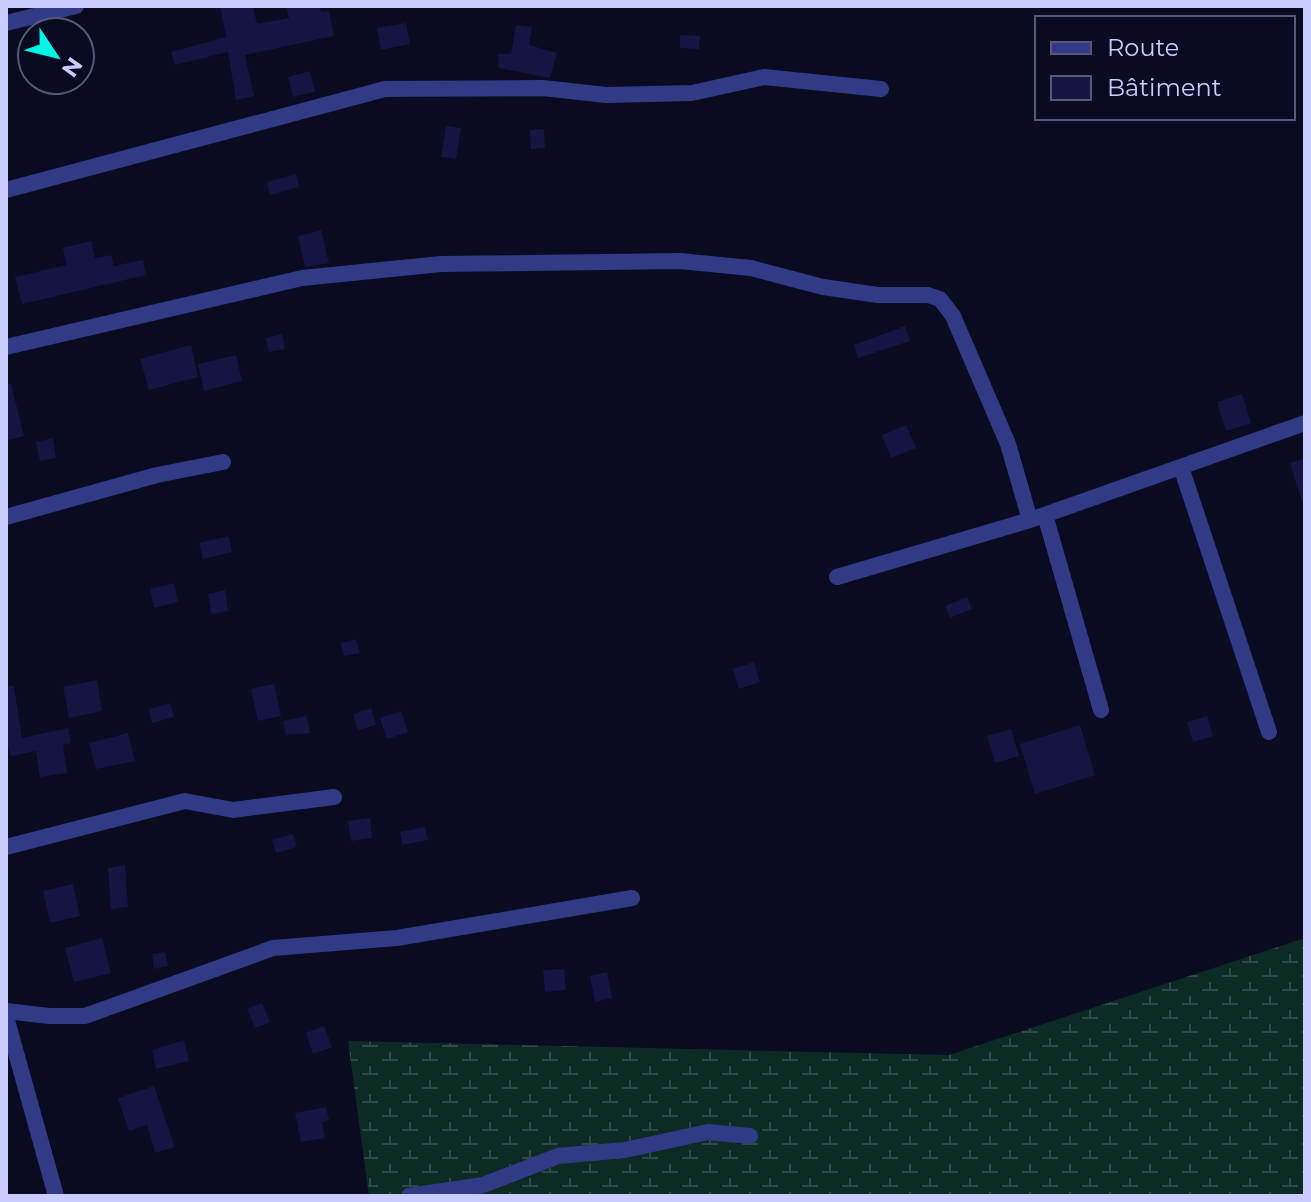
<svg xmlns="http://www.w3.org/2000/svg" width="1311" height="1202" viewBox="0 0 1311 1202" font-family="Montserrat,sans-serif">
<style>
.wetland{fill:url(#wetland-marsh)}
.building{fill:#161443}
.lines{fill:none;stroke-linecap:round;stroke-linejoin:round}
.street{stroke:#303a85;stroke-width:16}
</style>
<defs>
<pattern id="wetland-marsh" width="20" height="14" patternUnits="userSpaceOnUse" patternTransform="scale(2)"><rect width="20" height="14" fill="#0d2b25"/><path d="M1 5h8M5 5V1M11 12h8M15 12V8" fill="none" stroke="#2f4946"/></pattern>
</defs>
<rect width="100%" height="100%" fill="#0a0a20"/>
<path class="wetland" d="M 1305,938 L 1305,1196 L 369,1196 L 348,1041 L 949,1055 Z"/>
<path class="building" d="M 220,6 L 253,6 L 257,24 L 289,18 L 286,6 L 320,6 L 321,12 L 329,11 L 334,36 L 245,55 L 254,96 L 236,100 L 228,52 L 175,65 L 171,52 L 226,37 Z
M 406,23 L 410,44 L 381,50 L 377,28 Z
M 516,25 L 532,27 L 529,45 L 557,53 L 550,78 L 499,68 L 498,54 L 511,54 Z
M 680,35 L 700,36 L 699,49 L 680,48 Z
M 310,71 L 315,92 L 293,97 L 288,77 Z
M 446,126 L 461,128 L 456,159 L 441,157 Z
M 544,129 L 545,148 L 531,149 L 530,130 Z
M 296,174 L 299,187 L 270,195 L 267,182 Z
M 321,230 L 329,263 L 305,267 L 298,236 Z
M 91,241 L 95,258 L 111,255 L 114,266 L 143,260 L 146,275 L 22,304 L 15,277 L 66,265 L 63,248 Z
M 905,326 L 910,341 L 858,358 L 854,345 Z
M 282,334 L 285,349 L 269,352 L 266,338 Z
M 191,345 L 198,377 L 149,390 L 140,359 Z
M 236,355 L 242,381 L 204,391 L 198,364 Z
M 6,384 L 11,384 L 24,436 L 6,441 Z
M 1242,394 L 1251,423 L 1226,431 L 1217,402 Z
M 906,425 L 916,448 L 891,458 L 882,435 Z
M 53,438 L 56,458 L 40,461 L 36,442 Z
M 1305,458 L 1305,500 L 1302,501 L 1290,463 Z
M 229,536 L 232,552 L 203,559 L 199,543 Z
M 174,583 L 178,602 L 154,608 L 150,589 Z
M 225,590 L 228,611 L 211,614 L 208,594 Z
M 967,597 L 972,609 L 950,618 L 945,606 Z
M 356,639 L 360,653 L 344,656 L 341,643 Z
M 754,662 L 760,682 L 739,689 L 733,669 Z
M 97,680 L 102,711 L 69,718 L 63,687 Z
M 274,684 L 281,716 L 258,721 L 251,689 Z
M 6,686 L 14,686 L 22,738 L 68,728 L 71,743 L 63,745 L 67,773 L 40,777 L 36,751 L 11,756 L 6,741 Z
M 170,703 L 174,717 L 152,723 L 149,709 Z
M 371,708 L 376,725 L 358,730 L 353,714 Z
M 401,711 L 408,732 L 387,739 L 380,718 Z
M 307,716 L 310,733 L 286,735 L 283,721 Z
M 1207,716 L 1213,736 L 1193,742 L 1187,722 Z
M 1080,725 L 1095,775 L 1035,794 L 1020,744 Z
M 1011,729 L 1019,756 L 995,763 L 987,736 Z
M 128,733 L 135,761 L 96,769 L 89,743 Z
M 370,818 L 372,838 L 351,841 L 348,821 Z
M 425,827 L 428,840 L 402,845 L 400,832 Z
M 293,834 L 297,847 L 276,853 L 272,840 Z
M 125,865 L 128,907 L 111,909 L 108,868 Z
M 73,884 L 80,916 L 50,923 L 43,891 Z
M 102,938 L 111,973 L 74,982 L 65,948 Z
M 165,952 L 168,966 L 154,969 L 152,954 Z
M 564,969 L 566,990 L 545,992 L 543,970 Z
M 607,972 L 612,998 L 595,1002 L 590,976 Z
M 262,1003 L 270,1022 L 255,1028 L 247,1009 Z
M 324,1026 L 332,1047 L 313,1054 L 306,1033 Z
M 184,1040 L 189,1061 L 156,1069 L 152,1050 Z
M 154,1086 L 175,1147 L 155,1153 L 147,1125 L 129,1131 L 118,1098 Z
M 326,1107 L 329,1120 L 322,1122 L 325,1138 L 301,1142 L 295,1113 Z"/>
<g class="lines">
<path class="street" d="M 6,23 L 76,6
M 6,190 L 385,89 L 543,88 L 606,95 L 650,94 L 692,93 L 764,77 L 881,89
M 6,347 L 302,278 L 441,264 L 680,261 L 751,268 L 823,287 L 878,295 L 928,295 L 940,299 L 953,316 L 1008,444 L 1030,520
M 1181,467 L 1269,732
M 1045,515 L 1101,710
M 6,517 L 157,475 L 223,462
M 837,577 L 1030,520 L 1305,423
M 6,847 L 185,801 L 233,810 L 334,797
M 6,1011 L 49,1016 L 85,1016 L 273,948 L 397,938 L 632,898
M 6,1017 L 56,1196
M 409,1196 L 483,1185 L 558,1156 L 625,1150 L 708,1132 L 750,1136"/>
</g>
<rect width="1311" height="1202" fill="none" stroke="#caccff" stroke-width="16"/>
<rect x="1035" y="16" width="260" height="104" fill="#0a0a20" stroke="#575879" stroke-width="2"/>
<rect x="1051" y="42" width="40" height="12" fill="#303a85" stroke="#575879" stroke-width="2"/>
<text x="1107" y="56" font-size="24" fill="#caccff">Route</text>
<rect x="1051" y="76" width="40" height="24" fill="#161443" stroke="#575879" stroke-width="2"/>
<text x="1107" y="96" font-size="24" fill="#caccff">Bâtiment</text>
<g transform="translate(56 56) rotate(125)"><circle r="38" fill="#0a0a20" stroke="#575879" stroke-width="2"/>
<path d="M0-6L14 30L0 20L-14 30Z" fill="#00f5e6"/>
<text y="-12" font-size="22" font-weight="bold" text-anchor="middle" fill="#caccff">N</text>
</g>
</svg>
